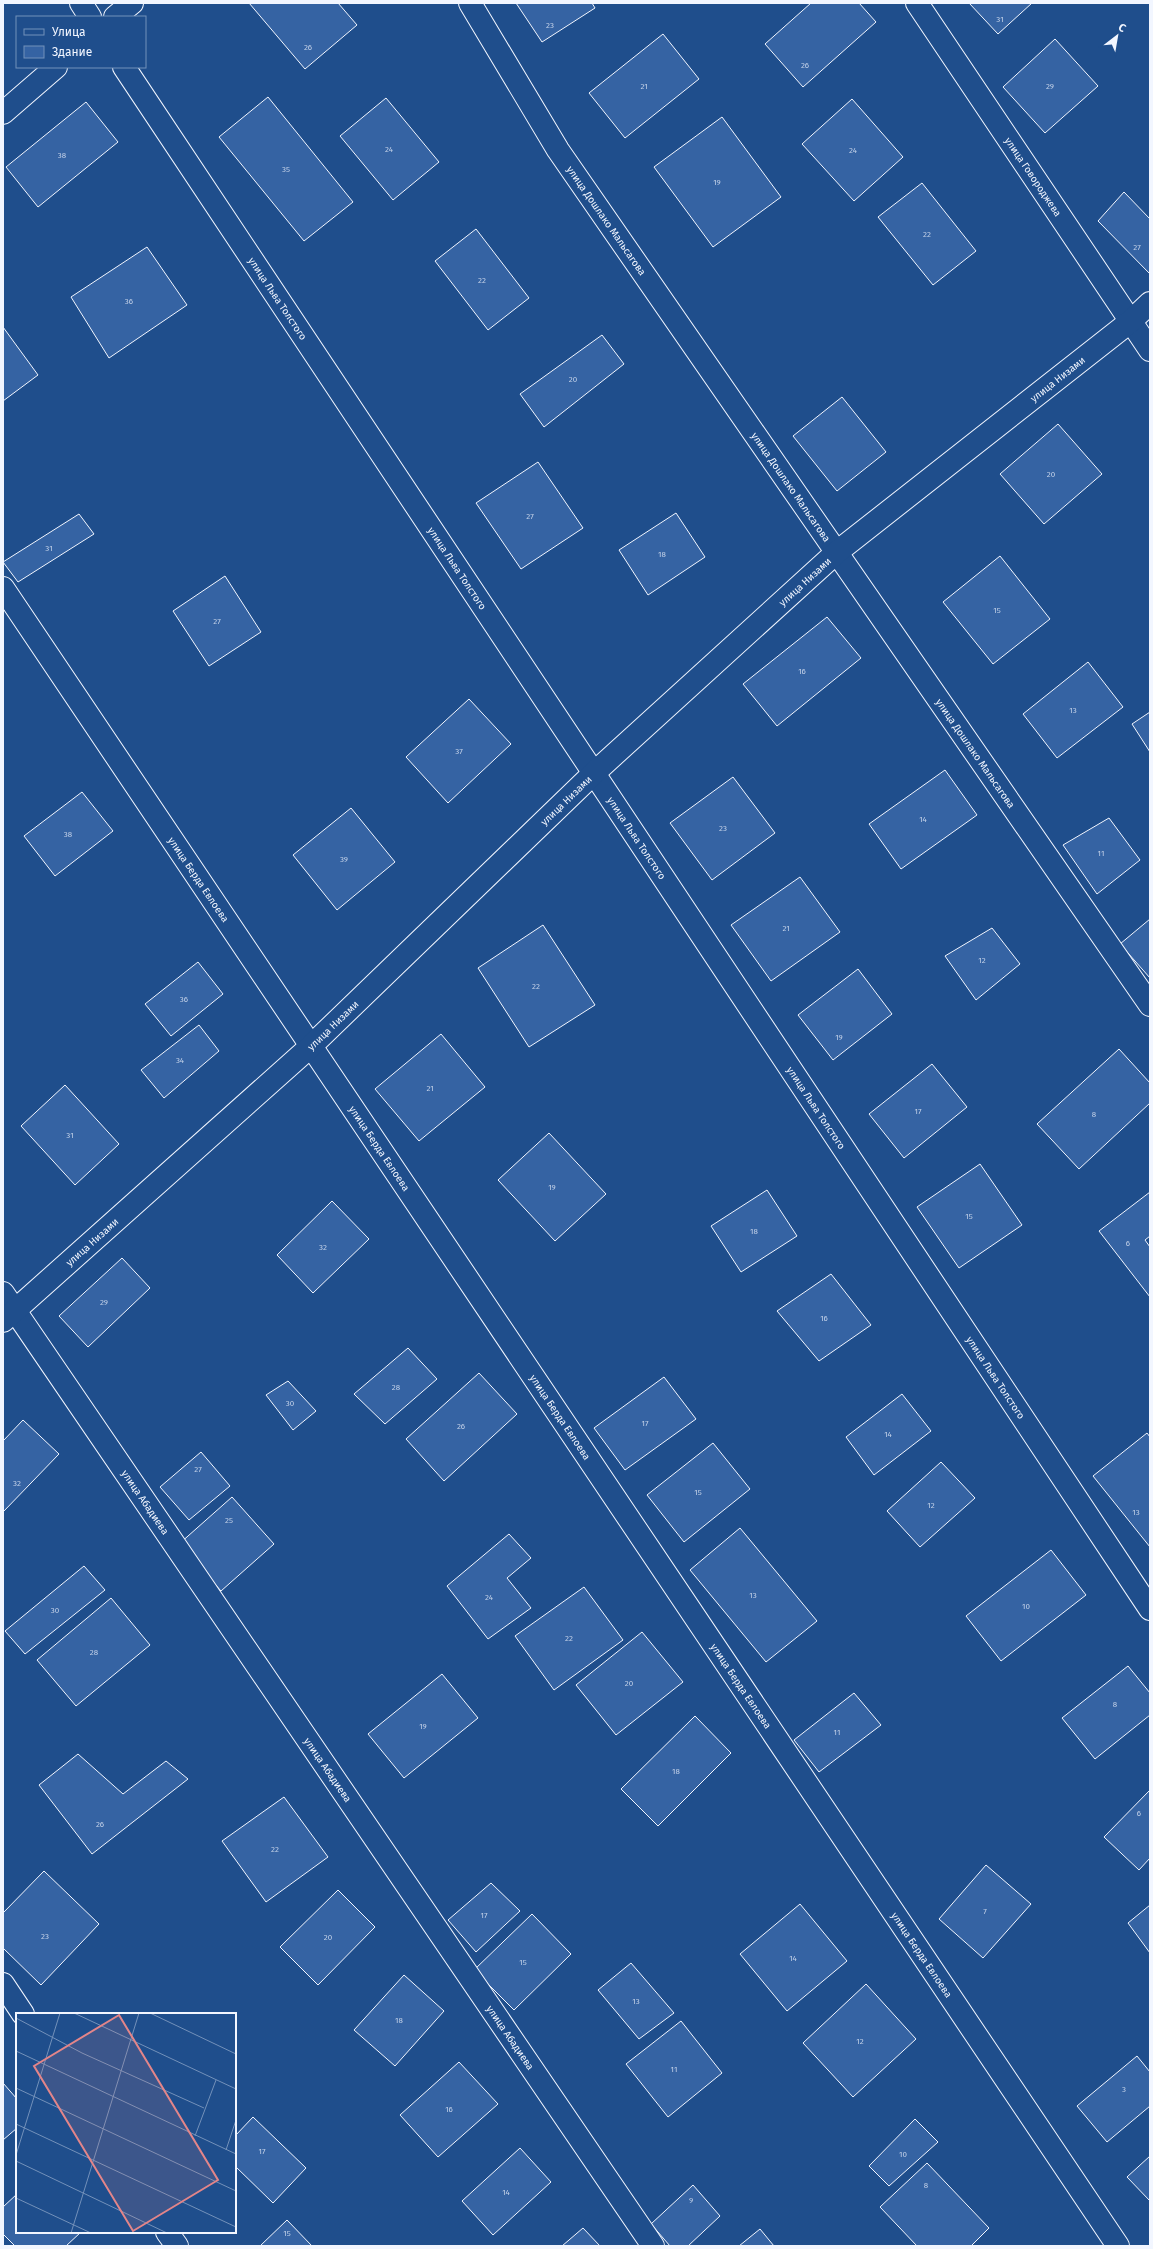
<svg xmlns="http://www.w3.org/2000/svg" width="1153" height="2249" viewBox="0 0 1153 2249" font-family="'Fira Sans',sans-serif">
<style>
.building{fill:#3563a3;stroke:#f2f6ff}
.lines{fill:none;stroke-linecap:round;stroke-linejoin:round}
.minor-casing{stroke:#f2f6ff;stroke-width:24}
.minor{stroke:#1f4e8c;stroke-width:22}
.labels{text-anchor:middle;stroke-width:3;stroke-linejoin:round;paint-order:stroke}
.number-label{font-size:8px;fill:#c3d1e8}
.street-label{font-size:10px;fill:#f2f6ff;stroke:#1f4e8c}
.inset-road{fill:none;stroke:#7391ba;stroke-width:1}
.view{fill:#e38589;fill-opacity:0.15;stroke:#e38589;stroke-width:2}
.inset-edge{fill:none;stroke:#f2f6ff;stroke-width:2}
</style>
<rect width="100%" height="100%" fill="#1f4e8c"/>
<path class="building" d="M 249,3 L 338,3 L 357,25 L 305,69 Z
M 516,3 L 592,3 L 595,8 L 542,42 Z
M 811,3 L 859,3 L 876,22 L 803,87 L 765,44 Z
M 969,3 L 1032,3 L 998,34 Z
M 663,34 L 699,79 L 625,138 L 589,93 Z
M 1055,39 L 1098,86 L 1045,133 L 1003,87 Z
M 268,97 L 353,202 L 304,241 L 219,137 Z
M 386,98 L 439,162 L 393,200 L 340,136 Z
M 852,99 L 903,157 L 854,201 L 802,144 Z
M 86,102 L 118,142 L 38,207 L 6,167 Z
M 722,117 L 781,197 L 713,247 L 654,167 Z
M 922,183 L 976,251 L 933,285 L 878,217 Z
M 1124,192 L 1150,219 L 1150,274 L 1098,221 Z
M 476,229 L 529,298 L 488,330 L 435,261 Z
M 147,247 L 187,305 L 109,358 L 71,297 Z
M 3,327 L 38,375 L 3,401 Z
M 602,335 L 624,364 L 544,427 L 520,394 Z
M 842,397 L 886,452 L 837,491 L 793,436 Z
M 1058,424 L 1102,474 L 1044,524 L 1000,474 Z
M 538,462 L 583,528 L 521,569 L 476,503 Z
M 676,513 L 705,557 L 648,595 L 619,550 Z
M 79,514 L 94,534 L 18,582 L 3,562 Z
M 1000,556 L 1050,619 L 993,664 L 943,602 Z
M 225,576 L 261,632 L 209,666 L 173,611 Z
M 827,617 L 861,658 L 777,726 L 743,684 Z
M 1088,662 L 1123,707 L 1057,758 L 1023,714 Z
M 469,699 L 511,744 L 448,803 L 406,757 Z
M 1150,712 L 1150,752 L 1132,724 Z
M 945,770 L 977,815 L 901,869 L 869,824 Z
M 733,777 L 775,833 L 712,880 L 670,823 Z
M 82,792 L 113,831 L 55,876 L 24,836 Z
M 351,808 L 395,862 L 337,910 L 293,855 Z
M 1109,818 L 1140,860 L 1097,894 L 1063,845 Z
M 800,877 L 840,932 L 771,981 L 731,925 Z
M 1150,919 L 1150,978 L 1120,944 Z
M 543,925 L 595,1005 L 529,1047 L 478,968 Z
M 992,928 L 1020,964 L 976,1000 L 945,956 Z
M 198,962 L 223,994 L 171,1036 L 145,1004 Z
M 858,969 L 892,1014 L 833,1060 L 798,1015 Z
M 199,1025 L 219,1051 L 164,1098 L 141,1070 Z
M 441,1034 L 485,1087 L 419,1141 L 375,1089 Z
M 1119,1049 L 1150,1083 L 1150,1103 L 1079,1169 L 1037,1124 Z
M 932,1064 L 967,1107 L 904,1158 L 869,1114 Z
M 65,1085 L 119,1144 L 75,1185 L 21,1126 Z
M 549,1133 L 606,1194 L 555,1241 L 498,1180 Z
M 980,1164 L 1022,1225 L 959,1268 L 917,1207 Z
M 767,1190 L 797,1236 L 741,1272 L 711,1226 Z
M 1150,1192 L 1150,1236 L 1145,1240 L 1150,1247 L 1150,1297 L 1099,1231 Z
M 332,1201 L 369,1239 L 313,1293 L 277,1255 Z
M 122,1258 L 150,1288 L 88,1347 L 59,1316 Z
M 831,1274 L 871,1325 L 819,1361 L 777,1311 Z
M 408,1348 L 437,1379 L 385,1424 L 354,1394 Z
M 479,1373 L 517,1414 L 444,1481 L 406,1439 Z
M 664,1377 L 696,1419 L 625,1470 L 594,1428 Z
M 288,1381 L 316,1411 L 293,1430 L 266,1395 Z
M 902,1394 L 931,1431 L 874,1475 L 846,1437 Z
M 23,1420 L 59,1454 L 3,1512 L 3,1441 Z
M 1147,1433 L 1150,1437 L 1150,1547 L 1093,1476 Z
M 713,1443 L 750,1489 L 684,1542 L 647,1495 Z
M 201,1452 L 230,1486 L 189,1520 L 160,1487 Z
M 941,1462 L 975,1498 L 920,1547 L 887,1511 Z
M 232,1497 L 274,1544 L 221,1591 L 179,1544 Z
M 740,1528 L 817,1621 L 766,1662 L 690,1570 Z
M 509,1534 L 531,1558 L 507,1578 L 531,1608 L 488,1639 L 447,1586 Z
M 1051,1550 L 1086,1595 L 1001,1661 L 966,1616 Z
M 84,1566 L 105,1590 L 25,1654 L 5,1631 Z
M 584,1587 L 623,1640 L 554,1690 L 515,1636 Z
M 111,1598 L 150,1645 L 76,1706 L 37,1660 Z
M 642,1632 L 683,1682 L 616,1735 L 576,1685 Z
M 1128,1666 L 1150,1693 L 1150,1715 L 1095,1759 L 1062,1718 Z
M 442,1674 L 478,1718 L 404,1778 L 368,1734 Z
M 854,1693 L 881,1725 L 819,1772 L 794,1740 Z
M 695,1716 L 731,1753 L 658,1826 L 621,1789 Z
M 78,1754 L 123,1794 L 166,1761 L 188,1779 L 92,1854 L 39,1785 Z
M 1150,1790 L 1150,1858 L 1139,1870 L 1104,1837 Z
M 284,1797 L 328,1857 L 266,1902 L 222,1841 Z
M 986,1865 L 1031,1904 L 983,1958 L 939,1919 Z
M 44,1871 L 99,1924 L 41,1985 L 3,1948 L 3,1913 Z
M 491,1883 L 520,1911 L 476,1952 L 448,1920 Z
M 338,1890 L 375,1927 L 318,1985 L 280,1947 Z
M 800,1904 L 847,1961 L 787,2011 L 740,1954 Z
M 1150,1905 L 1150,1953 L 1128,1923 Z
M 532,1914 L 571,1954 L 514,2010 L 474,1970 Z
M 631,1963 L 674,2013 L 639,2039 L 598,1990 Z
M 404,1975 L 444,2011 L 395,2066 L 354,2030 Z
M 866,1984 L 916,2039 L 853,2097 L 803,2043 Z
M 681,2021 L 722,2073 L 668,2117 L 626,2064 Z
M 1137,2056 L 1150,2072 L 1150,2106 L 1107,2142 L 1077,2106 Z
M 459,2062 L 498,2104 L 438,2157 L 400,2115 Z
M 3,2083 L 17,2099 L 17,2128 L 3,2140 Z
M 253,2117 L 306,2168 L 273,2203 L 235,2166 L 235,2136 Z
M 915,2119 L 938,2142 L 889,2186 L 869,2166 Z
M 520,2148 L 551,2182 L 493,2235 L 462,2201 Z
M 1150,2156 L 1150,2201 L 1127,2177 Z
M 927,2163 L 989,2228 L 971,2246 L 917,2246 L 880,2207 Z
M 693,2185 L 720,2216 L 688,2246 L 670,2246 L 651,2224 Z
M 17,2194 L 17,2232 L 81,2232 L 66,2246 L 15,2246 L 3,2234 L 3,2207 Z
M 287,2220 L 312,2246 L 260,2246 Z
M 583,2228 L 600,2246 L 562,2246 Z
M 760,2229 L 774,2246 L 739,2246 Z"/>
<g class="lines">
<g class="minor-casing">
<g id="minor">
<path d="M 81,3 L 90,17"/>
<path id="s1" d="M 470,3 L 558,150 L 1150,1005"/>
<path id="s2" d="M 917,3 L 1150,350"/>
<path d="M 115,17 L 132,3"/>
<path id="s3" d="M 124,67 L 1150,1609"/>
<path d="M 3,113 L 56,67"/>
<path id="s4" d="M 3,588 L 1118,2246"/>
<path id="s5" d="M 3,1293 L 653,2246"/>
<path id="s6" d="M 3,1321 L 310,1047 L 594,773 L 837,552 L 1131,321 L 1150,303"/>
<path d="M 3,1984 L 23,2014"/>
<path d="M 167,2232 L 177,2246"/>
</g>
</g>
<use href="#minor" class="minor"/>
</g>
<g class="labels">
<g class="number-label">
<text x="1000" y="22">31</text>
<text x="550" y="28">23</text>
<text x="308" y="50">26</text>
<text x="805" y="68">26</text>
<text x="644" y="89">21</text>
<text x="1050" y="89">29</text>
<text x="389" y="152">24</text>
<text x="853" y="153">24</text>
<text x="62" y="158">38</text>
<text x="286" y="172">35</text>
<text x="717" y="185">19</text>
<text x="927" y="237">22</text>
<text x="1137" y="250">27</text>
<text x="482" y="283">22</text>
<text x="129" y="304">36</text>
<text x="573" y="382">20</text>
<text x="1051" y="477">20</text>
<text x="530" y="519">27</text>
<text x="49" y="551">31</text>
<text x="662" y="557">18</text>
<text x="997" y="613">15</text>
<text x="217" y="624">27</text>
<text x="802" y="674">16</text>
<text x="1073" y="713">13</text>
<text x="459" y="754">37</text>
<text x="923" y="822">14</text>
<text x="723" y="831">23</text>
<text x="68" y="837">38</text>
<text x="1101" y="856">11</text>
<text x="344" y="862">39</text>
<text x="786" y="931">21</text>
<text x="982" y="963">12</text>
<text x="536" y="989">22</text>
<text x="184" y="1002">36</text>
<text x="839" y="1040">19</text>
<text x="180" y="1063">34</text>
<text x="430" y="1091">21</text>
<text x="918" y="1114">17</text>
<text x="1094" y="1117">8</text>
<text x="70" y="1138">31</text>
<text x="552" y="1190">19</text>
<text x="969" y="1219">15</text>
<text x="754" y="1234">18</text>
<text x="1128" y="1246">6</text>
<text x="323" y="1250">32</text>
<text x="104" y="1305">29</text>
<text x="824" y="1321">16</text>
<text x="396" y="1390">28</text>
<text x="290" y="1406">30</text>
<text x="645" y="1426">17</text>
<text x="461" y="1429">26</text>
<text x="888" y="1437">14</text>
<text x="198" y="1472">27</text>
<text x="17" y="1486">32</text>
<text x="698" y="1495">15</text>
<text x="931" y="1508">12</text>
<text x="1136" y="1515">13</text>
<text x="229" y="1523">25</text>
<text x="753" y="1598">13</text>
<text x="489" y="1600">24</text>
<text x="1026" y="1609">10</text>
<text x="55" y="1613">30</text>
<text x="569" y="1641">22</text>
<text x="94" y="1655">28</text>
<text x="629" y="1686">20</text>
<text x="1115" y="1707">8</text>
<text x="423" y="1729">19</text>
<text x="837" y="1735">11</text>
<text x="676" y="1774">18</text>
<text x="1139" y="1816">6</text>
<text x="100" y="1827">26</text>
<text x="275" y="1852">22</text>
<text x="985" y="1914">7</text>
<text x="484" y="1918">17</text>
<text x="45" y="1939">23</text>
<text x="328" y="1940">20</text>
<text x="793" y="1961">14</text>
<text x="523" y="1965">15</text>
<text x="636" y="2004">13</text>
<text x="399" y="2023">18</text>
<text x="860" y="2044">12</text>
<text x="674" y="2072">11</text>
<text x="1124" y="2092">3</text>
<text x="449" y="2112">16</text>
<text x="262" y="2154">17</text>
<text x="903" y="2157">10</text>
<text x="926" y="2188">8</text>
<text x="506" y="2195">14</text>
<text x="691" y="2203">9</text>
<text x="287" y="2236">15</text>
</g>
<g class="street-label">
<text dy="4" stroke="none"><textPath href="#s2" startOffset="209">улица Говороджева</textPath></text>
<text dy="4" stroke="none"><textPath href="#s1" startOffset="257">улица Дошлако Мальсагова</textPath></text>
<text dy="4" stroke="none"><textPath href="#s3" startOffset="278">улица Льва Толстого</textPath></text>
<text dy="4" stroke="none"><textPath href="#s6" startOffset="1415">улица Низами</textPath></text>
<text dy="4" stroke="none"><textPath href="#s1" startOffset="581">улица Дошлако Мальсагова</textPath></text>
<text dy="4" stroke="none"><textPath href="#s3" startOffset="602">улица Льва Толстого</textPath></text>
<text dy="4" stroke="none"><textPath href="#s6" startOffset="1091">улица Низами</textPath></text>
<text dy="4" stroke="none"><textPath href="#s1" startOffset="905">улица Дошлако Мальсагова</textPath></text>
<text dy="4" stroke="none"><textPath href="#s6" startOffset="767">улица Низами</textPath></text>
<text dy="4" stroke="none"><textPath href="#s3" startOffset="926">улица Льва Толстого</textPath></text>
<text dy="4" stroke="none"><textPath href="#s4" startOffset="351">улица Берда Евлоева</textPath></text>
<text dy="4" stroke="none"><textPath href="#s6" startOffset="443">улица Низами</textPath></text>
<text dy="4" stroke="none"><textPath href="#s3" startOffset="1250">улица Льва Толстого</textPath></text>
<text dy="4" stroke="none"><textPath href="#s4" startOffset="675">улица Берда Евлоева</textPath></text>
<text dy="4" stroke="none"><textPath href="#s6" startOffset="119">улица Низами</textPath></text>
<text dy="4" stroke="none"><textPath href="#s3" startOffset="1574">улица Льва Толстого</textPath></text>
<text dy="4" stroke="none"><textPath href="#s4" startOffset="999">улица Берда Евлоева</textPath></text>
<text dy="4" stroke="none"><textPath href="#s5" startOffset="253">улица Абадиева</textPath></text>
<text dy="4" stroke="none"><textPath href="#s4" startOffset="1323">улица Берда Евлоева</textPath></text>
<text dy="4" stroke="none"><textPath href="#s5" startOffset="577">улица Абадиева</textPath></text>
<text dy="4" stroke="none"><textPath href="#s4" startOffset="1647">улица Берда Евлоева</textPath></text>
<text dy="4" stroke="none"><textPath href="#s5" startOffset="901">улица Абадиева</textPath></text>
</g>
</g>
<g transform="translate(16 2013)">
<rect width="220" height="220" fill="#1f4e8c"/>
<path class="inset-road" d="M 58,0 L 220,76M 134,0 L 220,41M 0,5 L 66,40 L 188,95M 0,38 L 220,141M 0,75 L 220,178M 0,111 L 220,214M 179,123 L 200,67M 210,137 L 220,107M 0,142 L 44,0M 0,148 L 151,220M 0,185 L 75,220M 55,220 L 123,0"/>
<path class="view" d="M 103,2 L 202,167 L 117,218 L 18,53 Z"/>
<rect width="220" height="220" class="inset-edge"/>
</g>
<rect width="1153" height="2249" fill="none" stroke="#f2f6ff" stroke-width="8"/>
<rect x="16" y="16" width="130" height="52" fill="#1f4e8c" stroke="#7391ba"/>
<rect x="24" y="29" width="20" height="6" fill="#1f4e8c" stroke="#7391ba"/>
<text x="52" y="36" font-size="12" fill="#f2f6ff">Улица</text>
<rect x="24" y="46" width="20" height="12" fill="#3563a3" stroke="#7391ba"/>
<text x="52" y="56" font-size="12" fill="#f2f6ff">Здание</text>
<g transform="translate(1117 36) rotate(31)" stroke="#1f4e8c" stroke-width="3" paint-order="stroke">
<path d="M0-3L7 15L0 10L-7 15Z" fill="#f2f6ff"/>
<text y="-6" font-size="11" font-weight="bold" text-anchor="middle" fill="#f2f6ff">С</text>
</g>
</svg>
